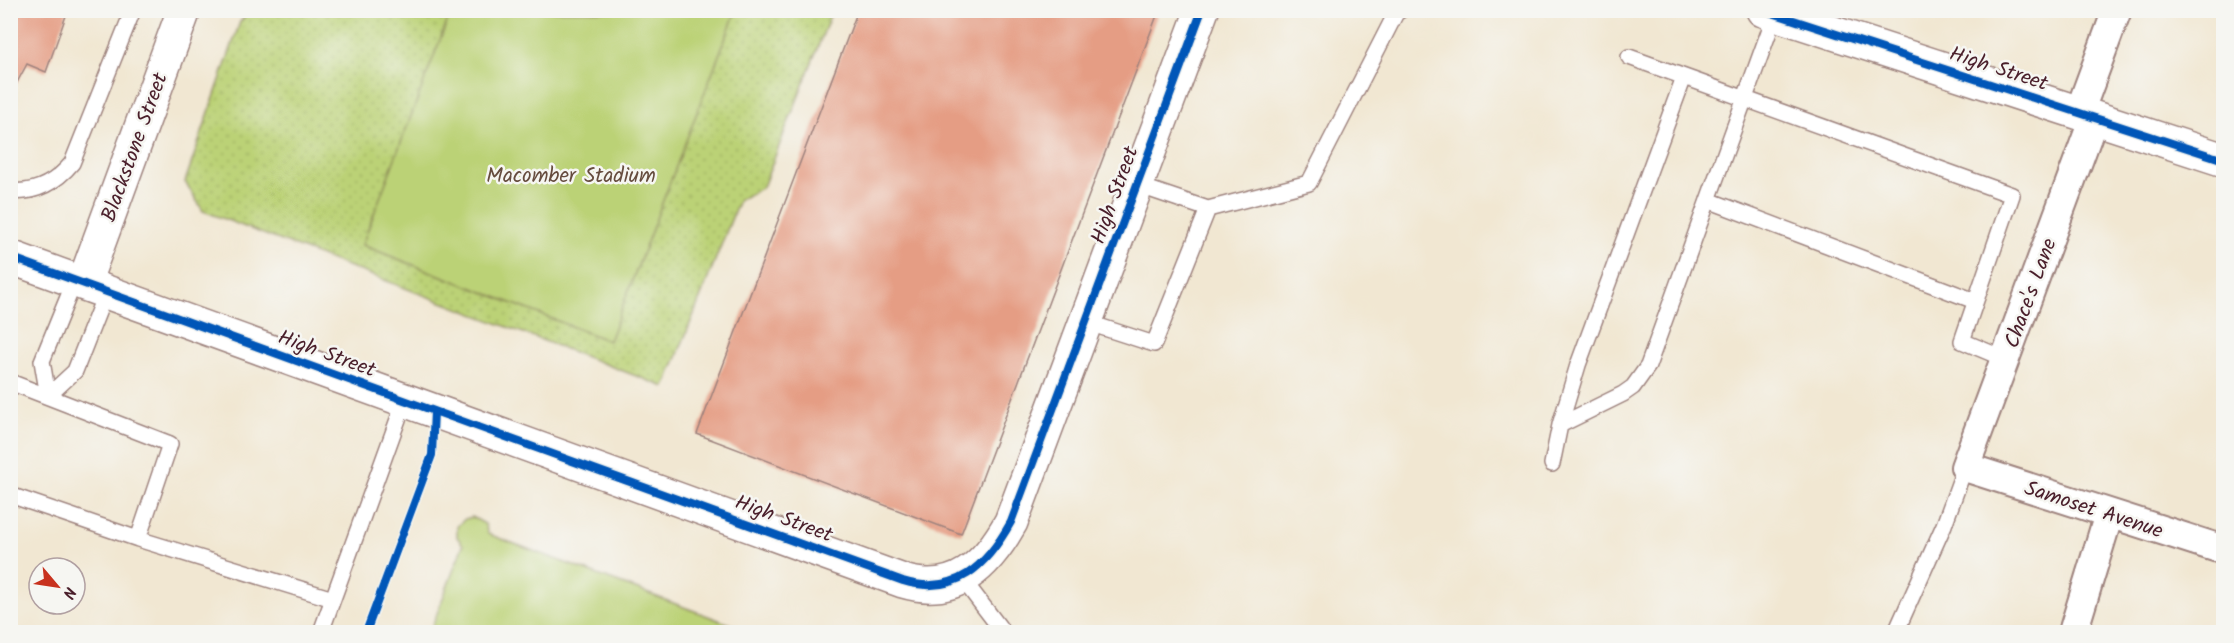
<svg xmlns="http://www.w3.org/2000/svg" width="2234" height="643" viewBox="0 0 2234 643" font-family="Kalam,sans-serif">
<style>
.park{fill:url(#park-dots);stroke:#827850;stroke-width:1.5}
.pitch{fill:#bbd276;stroke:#827850;stroke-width:1.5}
.building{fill:#e59d84}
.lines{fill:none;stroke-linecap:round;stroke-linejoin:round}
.service-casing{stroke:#9e837e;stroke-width:18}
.minor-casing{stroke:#9e837e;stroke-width:32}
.tertiary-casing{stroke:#9e837e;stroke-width:36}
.service{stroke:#fff;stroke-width:15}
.minor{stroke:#fff;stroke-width:28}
.tertiary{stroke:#fff;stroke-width:33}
.cycleway-casing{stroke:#f6f6f2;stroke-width:11}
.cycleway{stroke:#0057b8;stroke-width:8}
.labels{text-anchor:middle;stroke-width:5;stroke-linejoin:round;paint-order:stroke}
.street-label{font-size:21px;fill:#4a1f2b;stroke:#f6f6f2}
.park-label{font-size:21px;fill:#664c3e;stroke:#f6f6f2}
</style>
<defs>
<pattern id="park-dots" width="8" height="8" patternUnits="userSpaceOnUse" patternTransform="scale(1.5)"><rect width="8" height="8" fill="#bbd276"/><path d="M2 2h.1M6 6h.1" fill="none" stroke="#a2b466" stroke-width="1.8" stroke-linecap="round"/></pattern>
</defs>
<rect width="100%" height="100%" fill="#f6f6f2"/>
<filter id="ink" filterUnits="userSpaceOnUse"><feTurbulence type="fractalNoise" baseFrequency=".0167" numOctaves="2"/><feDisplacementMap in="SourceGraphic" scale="12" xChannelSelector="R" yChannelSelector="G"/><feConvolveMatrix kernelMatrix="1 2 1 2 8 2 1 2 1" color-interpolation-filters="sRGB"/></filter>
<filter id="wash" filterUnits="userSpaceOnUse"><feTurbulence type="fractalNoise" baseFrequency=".008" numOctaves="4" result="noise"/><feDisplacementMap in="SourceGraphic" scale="24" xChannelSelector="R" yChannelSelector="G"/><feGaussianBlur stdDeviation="1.35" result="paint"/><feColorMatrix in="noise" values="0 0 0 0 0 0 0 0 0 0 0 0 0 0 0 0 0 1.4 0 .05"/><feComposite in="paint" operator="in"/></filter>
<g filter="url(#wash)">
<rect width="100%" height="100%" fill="#f1e7d2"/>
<path class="park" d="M 250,11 L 832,11 L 763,187 L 739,200 L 665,387 L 203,211 L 185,182 L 240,22 Z"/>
<path class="pitch" d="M 451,11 L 736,11 L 609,341 L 362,245 Z
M 472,517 L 485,524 L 488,534 L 751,632 L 430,632 L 463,545 L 457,537 L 457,526 L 465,519 Z"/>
<g id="blocks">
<path class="building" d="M 10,10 L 68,10 L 46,72 L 27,64 L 14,88 L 10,87 Z
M 858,10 L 1159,10 L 961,534 L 697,434 Z"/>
</g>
</g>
<g filter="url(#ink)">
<use href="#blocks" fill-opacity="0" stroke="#9e837e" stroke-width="1.5"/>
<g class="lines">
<g class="service-casing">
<path id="service" d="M 1629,57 L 2012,195 L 1962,341 L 2005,359
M 1137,185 L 1208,209 L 1309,183 L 1396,13 L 1401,10
M 10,191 C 36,194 57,181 72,163 L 133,10
M 1708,200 L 1975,301
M 75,280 L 42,361 L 48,396 L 75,371 L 106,292
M 1086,322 L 1154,344 L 1208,209
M 10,382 L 170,444 L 138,539 L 10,495
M 1560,425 L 1623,394 L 1633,387 L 1648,366 L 1775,15
M 1552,464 L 1560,425 L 1578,365 L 1684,77
M 138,539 L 333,599
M 961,577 L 1003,632
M 321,632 L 405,400
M 1896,632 L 1944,525 L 1965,467"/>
</g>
<g class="minor-casing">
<path id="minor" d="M 2079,113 L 2117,10
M 2094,118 L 1965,467 L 2224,550
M 2073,632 L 2109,514"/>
</g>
<g class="tertiary-casing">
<path id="tertiary" d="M 1763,10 L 2224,160
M 10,257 L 903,581 C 956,597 987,565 1011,522 L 1202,10
M 84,283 L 184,10"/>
</g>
<use href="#service" class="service"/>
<use href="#minor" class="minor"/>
<use href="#tertiary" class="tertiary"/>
<g class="cycleway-casing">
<path id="cycleway" d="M 1763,10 L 2224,160
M 10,257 L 903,581 C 956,597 987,565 1011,522 L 1202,10
M 366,632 L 432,455 L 434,411"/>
</g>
<use href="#cycleway" class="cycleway"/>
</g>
</g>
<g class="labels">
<g class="street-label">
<text transform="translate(1999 68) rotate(18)" y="7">High Street</text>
<text transform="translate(134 147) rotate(-70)" y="7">Blackstone Street</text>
<text transform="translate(1114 195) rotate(-70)" y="7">High Street</text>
<text transform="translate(2030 293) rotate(-70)" y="7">Chace's Lane</text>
<text transform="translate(327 353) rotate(20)" y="7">High Street</text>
<text transform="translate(2094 509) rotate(18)" y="7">Samoset Avenue</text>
<text transform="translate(784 518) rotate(20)" y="7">High Street</text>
</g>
<g class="park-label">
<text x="571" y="182">Macomber Stadium</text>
</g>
</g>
<rect width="2234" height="643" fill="none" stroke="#f6f6f2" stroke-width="36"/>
<g transform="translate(57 586) rotate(119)"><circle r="28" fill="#f6f6f2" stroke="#b1a0a2" stroke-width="1.5"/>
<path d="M0-4.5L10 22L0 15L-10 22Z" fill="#c8321e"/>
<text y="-9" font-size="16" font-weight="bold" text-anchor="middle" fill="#4a1f2b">N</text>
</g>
</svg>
